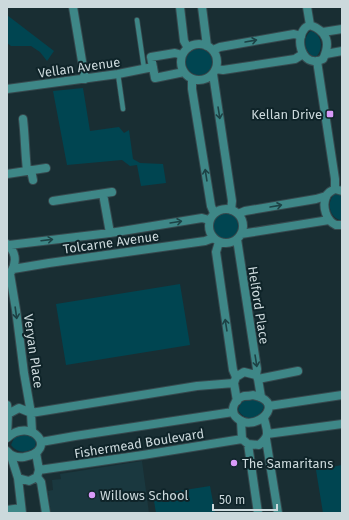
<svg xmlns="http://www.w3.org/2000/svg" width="349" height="520" viewBox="0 0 349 520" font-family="'Fira Sans',sans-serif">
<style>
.built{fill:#1a383f}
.green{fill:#004551}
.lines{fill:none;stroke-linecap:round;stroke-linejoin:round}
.service-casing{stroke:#36494e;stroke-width:6}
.minor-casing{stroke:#36494e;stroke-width:10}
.tertiary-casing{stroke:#36494e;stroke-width:10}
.service{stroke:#3e8787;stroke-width:4.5}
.minor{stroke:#3e8787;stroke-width:8}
.tertiary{stroke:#3e8787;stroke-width:8}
.oneway{stroke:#1d4245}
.poi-dot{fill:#d89af8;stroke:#0f2429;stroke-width:1.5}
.labels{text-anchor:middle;stroke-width:4;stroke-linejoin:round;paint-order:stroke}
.street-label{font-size:13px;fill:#ccd9dc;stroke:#0f2429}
.poi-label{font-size:13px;fill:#ccd9dc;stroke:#0f2429;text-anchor:start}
</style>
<rect width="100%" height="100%" fill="#192e33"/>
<path class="built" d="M 142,461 L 149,513 L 51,513 L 48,491 L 53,490 L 52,480 L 61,479 L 60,474 Z"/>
<path class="green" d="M 7,15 L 54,51 L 47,61 L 40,52 L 31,46 L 11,46 L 7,43 Z
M 311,31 C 322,34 324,49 316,57 C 305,55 301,38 311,31 Z
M186 62a13 13 0 1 1 26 0a13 13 0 1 1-26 0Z
M 83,88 L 90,131 L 119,127 L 124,133 L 129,130 L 133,159 L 140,163 L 163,164 L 166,183 L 141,186 L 137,165 L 130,166 L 122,160 L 67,165 L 53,91 Z
M 335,194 L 340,195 L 342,198 L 342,219 L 341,220 C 329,218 326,201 335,194 Z
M212 226a13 13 0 1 1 26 0a13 13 0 1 1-26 0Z
M 180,284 L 190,345 L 66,365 L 56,304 Z
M 253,399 L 261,402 L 264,406 C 260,420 245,422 238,410 C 241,401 244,400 253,399 Z
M 26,435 L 33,437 L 36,441 L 35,447 C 26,453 18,454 11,445 L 14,438 L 18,436 Z
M 342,465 L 342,513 L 323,513 L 316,470 Z
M 210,486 L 215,513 L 156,513 L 153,495 Z"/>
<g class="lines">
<g class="service-casing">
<path id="service" d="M 137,20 L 144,68
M 118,74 L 123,109"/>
</g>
<g class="minor-casing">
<path id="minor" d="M 73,7 L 85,79
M 180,7 L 184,41 L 188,48
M 202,7 L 207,46
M 323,32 L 342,29
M181 62a18 18 0 1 1 36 0a18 18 0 1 1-36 0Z
M 213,50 L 220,47 L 294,34 L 301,36
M 326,54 L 342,51
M 182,55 L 175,53 L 151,57 L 155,78 L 184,72
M 216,69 L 223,70 L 295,59 L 303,54
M 213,74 L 232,201 L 231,210
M 192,79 L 192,89 L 211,206 L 214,213
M 7,89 L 118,74 L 153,67
M 23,119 C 25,136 25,153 27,170
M 31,170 L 33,180
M 7,174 L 46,168
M 103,194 L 110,233
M 53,201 L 112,192
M209 226a17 17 0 1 1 34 0a17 17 0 1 1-34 0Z
M 238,214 L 245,211 L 316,199 L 326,196
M 241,234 L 329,220
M 237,239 L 257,369 L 256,375
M 219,242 L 216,252 L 233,370 L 236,377
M 7,244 C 16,252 17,262 11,272
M 9,245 L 110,233 L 202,218 L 209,220
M 13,269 L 49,263 L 205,241 L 213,238
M 10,274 L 16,310 L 24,373 L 31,413 L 32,432
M 258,379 L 298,371
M 237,401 L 234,383 L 236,377 L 244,372 L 256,375 L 258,379 L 261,397
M 7,405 L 8,414 L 7,437
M 8,414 L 19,408 L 31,413 L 197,386 L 234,383
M 241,421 L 242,439 L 248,444 L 259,445 C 271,435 267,432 264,418
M 267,434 L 342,424
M 266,439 L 278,513
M 248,444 L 258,513
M 11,456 L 18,478 L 29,481 L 37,477 L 39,470 L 36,453
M 39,470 L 143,455 L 242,439
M 37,477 L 41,482 L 46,513
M 18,478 L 22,513
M 7,510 L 21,508"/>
</g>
<g class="tertiary-casing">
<path id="tertiary" d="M 307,7 L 310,25
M 310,25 C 327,31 331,43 323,59 C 321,60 319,61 317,61 C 301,63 295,39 305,28 C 306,27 308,26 310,25 Z
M 317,61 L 335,179 L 335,189
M 342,191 L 335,189 C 331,191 327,193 326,197 C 322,206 326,221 336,225 C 337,225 341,225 342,225
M 253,395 C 256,396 259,396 262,398 C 282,408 253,433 237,418 C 229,411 234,399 244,396 C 247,396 250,396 253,395 Z
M 269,406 L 342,395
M 7,438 C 31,415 60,451 24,457 C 17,458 11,456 7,451
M 41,442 L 75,436 L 233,412"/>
</g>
<use href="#service" class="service"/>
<use href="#minor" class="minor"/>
<use href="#tertiary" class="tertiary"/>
</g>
<defs><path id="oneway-shaft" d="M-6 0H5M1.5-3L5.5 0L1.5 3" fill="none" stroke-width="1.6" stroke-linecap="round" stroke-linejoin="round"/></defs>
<g class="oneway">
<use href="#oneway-shaft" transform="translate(251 41) rotate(-10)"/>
<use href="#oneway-shaft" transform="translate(219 113) rotate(81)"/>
<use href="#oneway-shaft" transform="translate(206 175) rotate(-99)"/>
<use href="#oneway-shaft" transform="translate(276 206) rotate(-10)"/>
<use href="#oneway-shaft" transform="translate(176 222) rotate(-9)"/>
<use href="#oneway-shaft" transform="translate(47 240) rotate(-7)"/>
<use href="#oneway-shaft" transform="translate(16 313) rotate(82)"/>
<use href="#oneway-shaft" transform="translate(226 325) rotate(-99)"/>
<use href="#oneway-shaft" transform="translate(256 361) rotate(81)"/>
</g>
<g class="poi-dot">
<rect x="326" y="110" width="8" height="8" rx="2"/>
<circle cx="234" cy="463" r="4"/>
<circle cx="92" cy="495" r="4"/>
</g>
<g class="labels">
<g class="street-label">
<text transform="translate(79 67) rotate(-8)" y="5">Vellan Avenue</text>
<text transform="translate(111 242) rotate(-8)" y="5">Tolcarne Avenue</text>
<text transform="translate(259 305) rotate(81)" y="5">Helford Place</text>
<text transform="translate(34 351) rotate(82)" y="5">Veryan Place</text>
<text transform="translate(139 443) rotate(-9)" y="5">Fishermead Boulevard</text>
</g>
<g class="poi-label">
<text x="322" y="119" text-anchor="end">Kellan Drive</text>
<text x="242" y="468">The Samaritans</text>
<text x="100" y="500">Willows School</text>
</g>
</g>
<rect width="349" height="520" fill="none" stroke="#ccd9dc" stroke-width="16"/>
<path d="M213 504v6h64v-6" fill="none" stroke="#ccd9dc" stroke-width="2"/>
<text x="219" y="504" font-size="12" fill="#ccd9dc" stroke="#0f2429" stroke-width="3" paint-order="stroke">50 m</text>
</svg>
